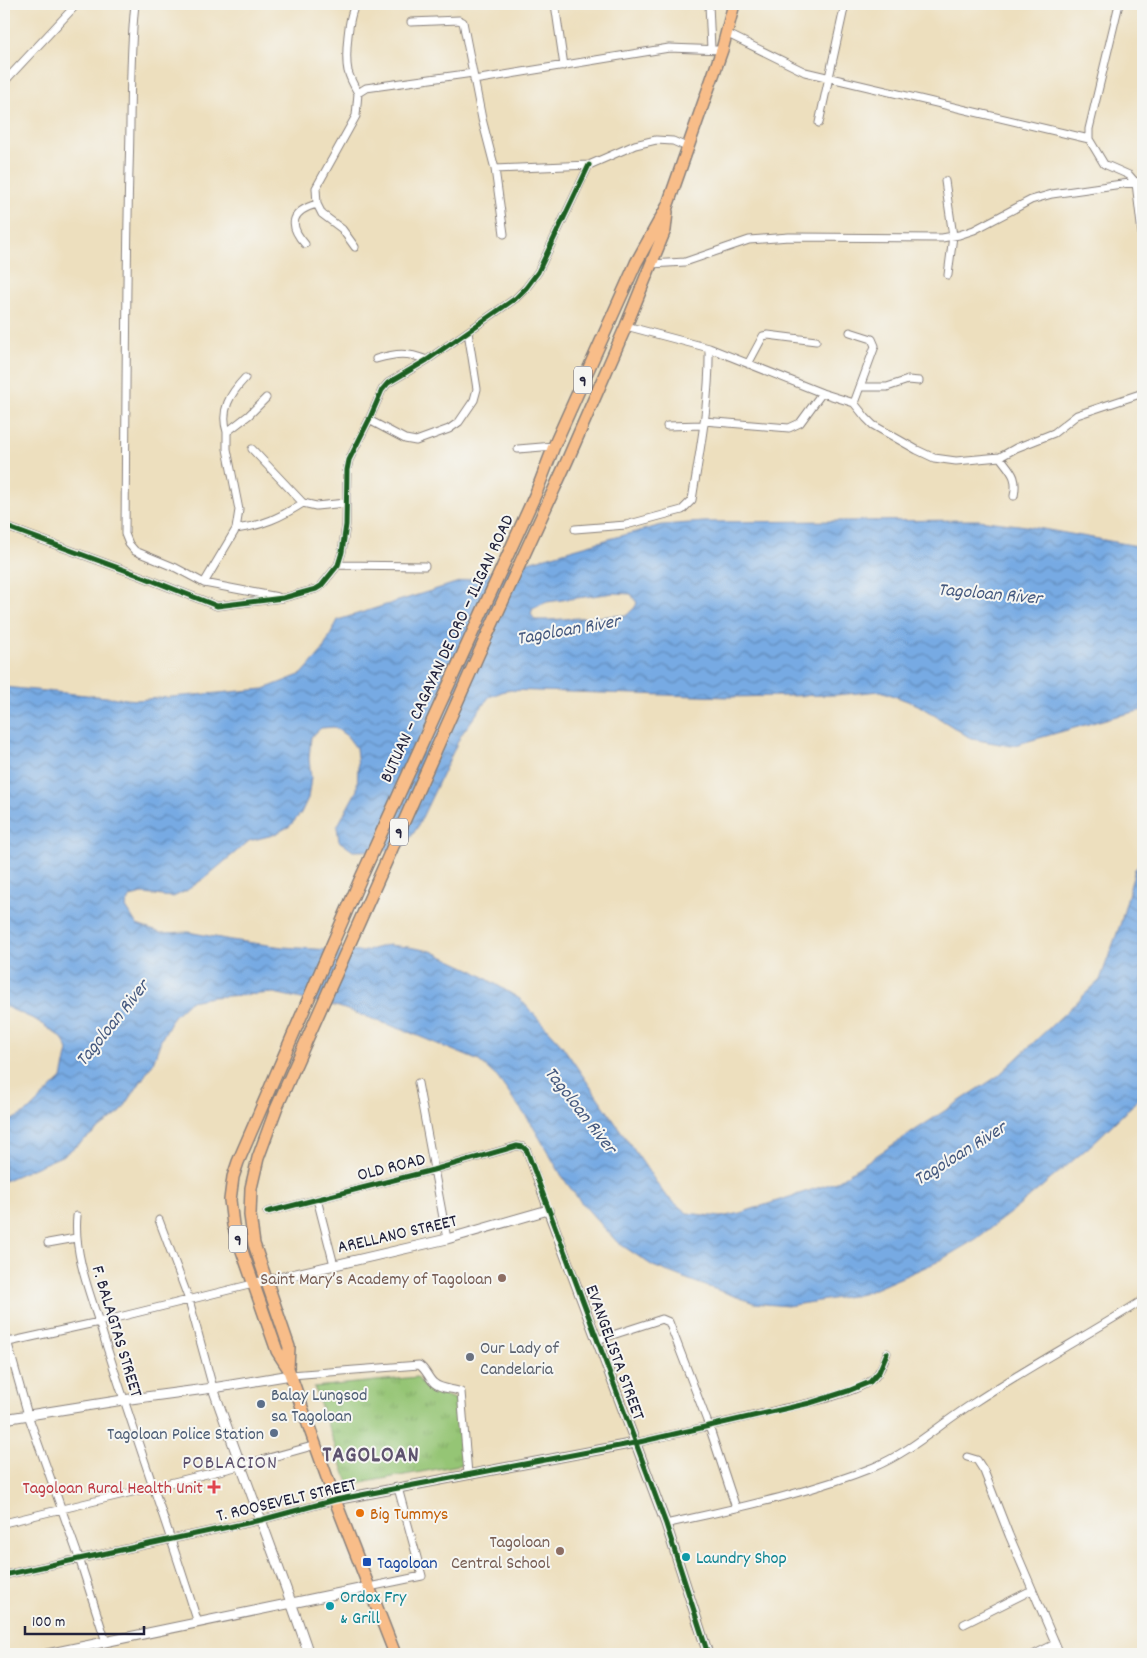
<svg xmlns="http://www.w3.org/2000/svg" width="1147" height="1658" viewBox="0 0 1147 1658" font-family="Dekko,sans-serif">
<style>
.park{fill:url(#park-tufts);stroke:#5c7458}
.water{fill:url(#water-waves);stroke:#4c668f;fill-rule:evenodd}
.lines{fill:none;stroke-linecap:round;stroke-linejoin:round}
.minor-casing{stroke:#88807c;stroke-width:9}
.tertiary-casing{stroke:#88807c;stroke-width:11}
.trunk-casing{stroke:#88807c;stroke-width:14}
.minor{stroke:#fff;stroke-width:7}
.tertiary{stroke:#fff;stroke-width:9}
.trunk{stroke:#f8bd89;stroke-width:11}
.cycleway-casing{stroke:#f6f6f2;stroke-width:8}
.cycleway{stroke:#1b5e20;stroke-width:5}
.education-dot{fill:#8d6e63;stroke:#f6f6f2;stroke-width:2}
.worship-dot{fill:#6b7280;stroke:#f6f6f2;stroke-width:2}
.service-dot{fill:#5c6f8a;stroke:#f6f6f2;stroke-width:2}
.health-dot{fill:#e0444e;stroke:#f6f6f2;stroke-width:2}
.food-dot{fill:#e8710a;stroke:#f6f6f2;stroke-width:2}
.culture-dot{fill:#0f9aa8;stroke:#f6f6f2;stroke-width:2}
.transit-dot{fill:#1a4fb4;stroke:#f6f6f2;stroke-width:2}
.labels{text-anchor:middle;stroke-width:4;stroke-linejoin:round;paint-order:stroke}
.shield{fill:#f6f6f2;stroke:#626272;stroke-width:1}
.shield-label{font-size:16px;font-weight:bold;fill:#22223b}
.street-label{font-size:18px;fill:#22223b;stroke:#f6f6f2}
.education-label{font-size:18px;fill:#785e54;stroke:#f6f6f2;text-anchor:end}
.worship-label{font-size:18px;fill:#5b616d;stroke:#f6f6f2;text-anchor:start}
.service-label{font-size:18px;fill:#4e5e75;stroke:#f6f6f2;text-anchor:start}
.health-label{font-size:18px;fill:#be3a42;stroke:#f6f6f2;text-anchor:end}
.food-label{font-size:18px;fill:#c56008;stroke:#f6f6f2;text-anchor:start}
.culture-label{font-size:18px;fill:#0d838f;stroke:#f6f6f2;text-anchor:start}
.transit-label{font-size:18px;fill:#164399;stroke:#f6f6f2;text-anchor:start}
.water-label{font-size:19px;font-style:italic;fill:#44587e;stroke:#f6f6f2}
.quarter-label{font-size:20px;letter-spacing:1px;fill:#5e526e;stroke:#f6f6f2}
.district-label{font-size:22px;font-weight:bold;letter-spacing:1px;fill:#5e526e;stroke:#f6f6f2}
</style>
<defs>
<pattern id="park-tufts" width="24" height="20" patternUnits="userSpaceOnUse" patternTransform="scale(1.25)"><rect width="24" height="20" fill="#95c574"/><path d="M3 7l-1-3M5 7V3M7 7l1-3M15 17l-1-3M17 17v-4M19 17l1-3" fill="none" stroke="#80a965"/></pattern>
<pattern id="water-waves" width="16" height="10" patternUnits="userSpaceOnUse" patternTransform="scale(1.25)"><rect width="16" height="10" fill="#77aae3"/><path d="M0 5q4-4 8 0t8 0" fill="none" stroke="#618ab9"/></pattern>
</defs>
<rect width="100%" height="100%" fill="#f6f6f2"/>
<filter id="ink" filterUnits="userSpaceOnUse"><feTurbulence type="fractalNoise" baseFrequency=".02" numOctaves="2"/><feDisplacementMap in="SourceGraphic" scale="10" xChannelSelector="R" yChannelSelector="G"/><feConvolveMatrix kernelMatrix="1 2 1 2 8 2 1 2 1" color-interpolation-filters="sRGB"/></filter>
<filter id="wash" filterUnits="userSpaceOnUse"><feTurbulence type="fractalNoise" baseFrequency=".0096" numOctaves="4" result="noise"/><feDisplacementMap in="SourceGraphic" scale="20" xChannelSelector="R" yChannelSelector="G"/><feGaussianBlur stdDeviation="1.12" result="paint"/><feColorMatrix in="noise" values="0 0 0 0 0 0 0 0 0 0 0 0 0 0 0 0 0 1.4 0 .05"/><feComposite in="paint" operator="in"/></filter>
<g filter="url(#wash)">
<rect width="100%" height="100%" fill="#eddfbe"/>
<path class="park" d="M 417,1377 L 425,1388 L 457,1400 L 465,1464 L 349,1485 L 314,1387 Z"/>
<path class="water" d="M 979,520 L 1026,526 L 1143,547 L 1143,710 L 1113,717 L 1011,746 L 972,739 L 918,705 L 881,691 L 836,695 L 729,697 L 507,690 L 489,697 L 461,735 L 417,828 L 406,844 L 396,850 L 353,851 L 339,841 L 337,827 L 357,790 L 358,766 L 356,748 L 347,736 L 334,727 L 321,728 L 311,737 L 309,759 L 311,778 L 308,798 L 301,813 L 290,826 L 273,835 L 249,841 L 206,877 L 186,891 L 173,897 L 143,894 L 130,897 L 126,907 L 137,925 L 161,933 L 188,932 L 231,940 L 283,947 L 361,952 L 388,945 L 408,947 L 431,951 L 474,971 L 520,999 L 561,1044 L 665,1195 L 687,1213 L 721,1217 L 740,1213 L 836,1182 L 998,1076 L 1100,980 L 1121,922 L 1135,869 L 1143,861 L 1143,1095 L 1090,1146 L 1019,1206 L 976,1239 L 937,1262 L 863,1294 L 787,1306 L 754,1303 L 692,1281 L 653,1266 L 617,1242 L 580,1201 L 563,1178 L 531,1123 L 497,1077 L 479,1061 L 406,1031 L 339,1007 L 274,993 L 212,997 L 190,1001 L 174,1016 L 161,1040 L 153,1063 L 121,1112 L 64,1155 L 4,1181 L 4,1124 L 27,1112 L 62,1078 L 68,1050 L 62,1038 L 36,1020 L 4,1006 L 4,687 L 137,700 L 264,689 L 302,674 L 322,651 L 338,620 L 475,577 L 620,536 L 662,525 L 704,522 ZM 614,593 L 631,594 L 637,603 L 635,607 L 627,615 L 547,620 L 535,620 L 531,614 L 533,608 L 547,602 Z"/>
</g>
<g filter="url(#ink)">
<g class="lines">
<g class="minor-casing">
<path id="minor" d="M 135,4 C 129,59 131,115 129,170 C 126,291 126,412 125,534 L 129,544 L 135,551 L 176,568 L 204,583 L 278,597
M 356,4 C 348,16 345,57 348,71 C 350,79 354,86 358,93
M 555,4 L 564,66
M 709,4 L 711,49
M 1119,4 L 1089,129 L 1089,139 L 1104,164 L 1129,175 L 1136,183 L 1143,242
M 411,22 L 459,20 L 463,22 L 482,119 L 495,169 L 504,234
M 726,33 L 805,72 L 1089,139
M 474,80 L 669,48 L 722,50
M 4,82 L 77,4
M 819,123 L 845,4
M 495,169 L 589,165 L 635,145 L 656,140 L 673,141 L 689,148
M 945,181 L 953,236 L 948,275
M 305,244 C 287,224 292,211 317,204
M 355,247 L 342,229 L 322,214 L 317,204 L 316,188 L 356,116 L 358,93 L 366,88 L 473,73
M 651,264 L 685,262 L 749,240 L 789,237 L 942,238 L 959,235 L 974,230 L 1031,200 L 1052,194 L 1143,181
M 626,326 L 709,348 L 822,393 L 854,403 L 875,346 L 872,339 L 850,332
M 376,359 C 397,353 407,352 427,360
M 748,364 L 763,336 L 768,335 L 816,341
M 860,387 L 887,387 L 908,380 L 919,381
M 854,403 L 866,418 L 873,425 L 917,450 L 934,458 L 956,461 L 1000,457 L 1016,448 L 1054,433 L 1077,415 L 1143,393
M 369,420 L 405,439 L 416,441 L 449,429 L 459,422 L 474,400 L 477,389 L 468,332
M 704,421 L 789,428 L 800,423 L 822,393
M 667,426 L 704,425
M 227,432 C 220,410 230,394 245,378
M 252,449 L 303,503 L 316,506 L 346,503
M 518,449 L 554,446
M 1000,457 C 1011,472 1018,476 1014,496
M 4,526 L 138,575 L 217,606 L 283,598 L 316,589 L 321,586 L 338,565 L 342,552 L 346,525 L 347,470 L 349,460 L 369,420 L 382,390 L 388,383 L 427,360 L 516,298 L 526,288 L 538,272 L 589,165
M 236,529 C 262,526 281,517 303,503
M 575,529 L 626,525 L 682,510 L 692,500 C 700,450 710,399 709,348
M 338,565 L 425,566
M 204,583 L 236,529 L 239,510 L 227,449 L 227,432 L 249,415 L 266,398
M 418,1083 L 447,1239
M 317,1199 L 334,1265
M 267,1212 L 433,1170 L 517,1146 L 523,1147 L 527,1151 L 548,1210
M 77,1216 C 73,1256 93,1301 104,1338 C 134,1433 168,1527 198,1623
M 159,1220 L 189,1300 L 213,1388
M 48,1243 L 76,1238
M 4,1330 L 28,1415 L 79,1558 L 106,1642
M 597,1340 L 662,1319 L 669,1322 L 709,1426 L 736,1508
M 4,1343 L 99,1322 L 253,1284
M 291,1375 L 419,1365 C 426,1369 428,1378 434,1383 C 442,1390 453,1388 461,1392 L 468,1474
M 635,1443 C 684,1432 733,1421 781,1409 C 806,1404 848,1395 869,1382 C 879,1376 883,1364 887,1353
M 967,1457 L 977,1460 L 984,1471 L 1009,1535 L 1060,1654
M 4,1523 L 240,1466 L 316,1445
M 666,1524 C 736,1508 807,1494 874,1467 C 912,1451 941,1423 975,1402 C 1030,1366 1088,1335 1143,1300
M 4,1575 L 261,1520 L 335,1500
M 369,1587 L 422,1576 L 398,1488
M 964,1624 L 1032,1590
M 1035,1654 L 1055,1644"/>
</g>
<g class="tertiary-casing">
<path id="tertiary" d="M 253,1284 L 447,1239 L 548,1210 L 666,1524 L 708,1654
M 213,1388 C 244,1477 279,1565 309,1654
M 4,1419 L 123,1400 L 213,1388 L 291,1375
M 335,1500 L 635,1443
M 47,1654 L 369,1587"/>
</g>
<g class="trunk-casing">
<path id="trunk" d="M 288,1368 L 289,1347 L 254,1244 L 250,1215 L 251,1188 L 258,1158 L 276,1109 L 479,653 L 567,461 L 626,326 L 665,230 L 667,212
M 395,1654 L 335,1500 L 288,1368 L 277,1351 L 233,1225 L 230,1200 L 233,1177 L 238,1162 L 360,880 L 536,493 L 554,446 L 636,263 L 667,207 L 722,50 L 734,4"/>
</g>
<use href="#minor" class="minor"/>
<use href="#tertiary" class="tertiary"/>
<use href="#trunk" class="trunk"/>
<g class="cycleway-casing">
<path id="cycleway" d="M 4,526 L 138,575 L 217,606 L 283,598 L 316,589 L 321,586 L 338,565 L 342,552 L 346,525 L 347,470 L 349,460 L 369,420 L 382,390 L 388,383 L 427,360 L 516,298 L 526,288 L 538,272 L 589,165
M 267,1212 L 433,1170 L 517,1146 L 523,1147 L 527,1151 L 666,1524 L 708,1654
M 4,1575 L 261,1520 L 335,1500 L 635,1443 L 810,1403 L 848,1391 L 870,1382 L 879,1372 L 887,1353"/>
</g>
<use href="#cycleway" class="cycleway"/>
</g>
</g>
<g class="education-dot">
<circle cx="502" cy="1278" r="5"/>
<circle cx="560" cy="1551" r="5"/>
</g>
<circle class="worship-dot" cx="470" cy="1357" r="5"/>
<g class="service-dot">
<circle cx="261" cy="1404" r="5"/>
<circle cx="274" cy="1433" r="5"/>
</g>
<path class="health-dot" d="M211.5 1479.5h5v5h5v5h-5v5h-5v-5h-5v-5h5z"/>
<circle class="food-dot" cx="360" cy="1513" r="5"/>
<g class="culture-dot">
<circle cx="686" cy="1557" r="5"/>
<circle cx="330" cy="1606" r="5"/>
</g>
<rect class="transit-dot" x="362" y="1557" width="10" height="10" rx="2.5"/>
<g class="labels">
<g class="shield">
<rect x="574" y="366.5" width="18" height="27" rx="4"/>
<rect x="390" y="818.5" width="18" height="27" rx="4"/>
<rect x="229" y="1225.5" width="18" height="27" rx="4"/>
</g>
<g class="shield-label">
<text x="583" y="386">9</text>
<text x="399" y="838">9</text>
<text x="238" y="1245">9</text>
</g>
<g class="street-label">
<text transform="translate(446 648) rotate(-65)" y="6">BUTUAN – CAGAYAN DE ORO – ILIGAN ROAD</text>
<text transform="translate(391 1166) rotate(-14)" y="6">OLD ROAD</text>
<text transform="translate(397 1233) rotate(-13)" y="6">ARELLANO STREET</text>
<text transform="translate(118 1331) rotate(73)" y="6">F. BALAGTAS STREET</text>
<text transform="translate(616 1352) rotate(70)" y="6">EVANGELISTA STREET</text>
<text transform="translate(286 1499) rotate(-13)" y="6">T. ROOSEVELT STREET</text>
</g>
<g class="education-label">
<text x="492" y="1284">Saint Mary’s Academy of Tagoloan</text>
<text x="550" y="1547">Tagoloan<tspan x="550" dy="21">Central School</tspan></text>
</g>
<g class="worship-label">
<text x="480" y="1353">Our Lady of<tspan x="480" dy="21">Candelaria</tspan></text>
</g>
<g class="service-label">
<text x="271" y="1400">Balay Lungsod<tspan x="271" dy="21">sa Tagoloan</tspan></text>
<text x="264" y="1439" text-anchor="end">Tagoloan Police Station</text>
</g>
<g class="health-label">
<text x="203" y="1493">Tagoloan Rural Health Unit</text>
</g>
<g class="food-label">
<text x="370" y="1519">Big Tummys</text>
</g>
<g class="culture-label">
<text x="696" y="1563">Laundry Shop</text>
<text x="340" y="1602">Ordox Fry<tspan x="340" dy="21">&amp; Grill</tspan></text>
</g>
<g class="transit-label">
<text x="377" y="1568">Tagoloan</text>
</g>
<g class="water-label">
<text transform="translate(990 592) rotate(5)" y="7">Tagoloan River</text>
<text transform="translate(568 628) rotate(-10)" y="7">Tagoloan River</text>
<text transform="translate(111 1022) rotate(-51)" y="7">Tagoloan River</text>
<text transform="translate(582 1109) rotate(52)" y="7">Tagoloan River</text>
<text transform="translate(959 1152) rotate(-32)" y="7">Tagoloan River</text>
</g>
<g class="quarter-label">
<text x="230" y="1468">POBLACION</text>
</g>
<g class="district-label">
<text x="371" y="1461">TAGOLOAN</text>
</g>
</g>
<rect width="1147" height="1658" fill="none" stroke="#f6f6f2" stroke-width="20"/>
<path d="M25 1626v8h119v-8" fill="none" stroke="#22223b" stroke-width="2.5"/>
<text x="32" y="1626" font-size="15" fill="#22223b" stroke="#f6f6f2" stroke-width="4" paint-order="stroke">100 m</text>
</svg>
